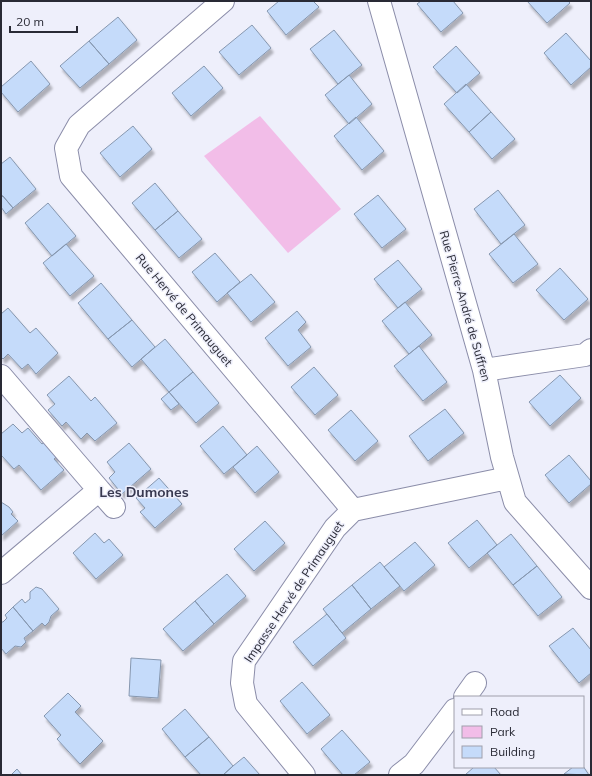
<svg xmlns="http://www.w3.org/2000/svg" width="592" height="776" viewBox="0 0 592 776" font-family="Mulish,sans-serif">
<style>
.green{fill:#f2bde8}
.building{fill:#c5dbfa;stroke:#8697af;filter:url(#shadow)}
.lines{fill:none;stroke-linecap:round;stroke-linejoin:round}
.street-casing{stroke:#8b8da9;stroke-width:24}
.street{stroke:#fff;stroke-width:22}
.labels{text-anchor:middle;stroke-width:3;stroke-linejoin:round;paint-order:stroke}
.street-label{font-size:12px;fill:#292a35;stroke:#eeeffb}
.quarter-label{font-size:14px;font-weight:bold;fill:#383950;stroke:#eeeffb}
</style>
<defs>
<filter id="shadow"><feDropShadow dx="2.5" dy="4.5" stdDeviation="1" flood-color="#0004"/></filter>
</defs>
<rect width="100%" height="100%" fill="#eeeffb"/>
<path class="green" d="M 260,116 L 341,209 L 288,253 L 204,156 Z"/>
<path class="building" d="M 279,1 L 313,1 L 319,7 L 286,35 L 267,11 Z
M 421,1 L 453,1 L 463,13 L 441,32 L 417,4 Z
M 527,1 L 568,1 L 570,3 L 547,23 Z
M 118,17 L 137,40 L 109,64 L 89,41 Z
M 252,25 L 271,48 L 239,75 L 219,52 Z
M 334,30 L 362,65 L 338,84 L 310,49 Z
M 566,33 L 591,61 L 591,67 L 571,85 L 544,53 Z
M 89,41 L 109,64 L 80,88 L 60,66 Z
M 456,46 L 480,73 L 457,93 L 433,67 Z
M 31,61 L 50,84 L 18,112 L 1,92 L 1,87 Z
M 204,66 L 223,88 L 191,116 L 172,93 Z
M 349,75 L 372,104 L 349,124 L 325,95 Z
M 466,84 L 491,112 L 469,132 L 444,104 Z
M 491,112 L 515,139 L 492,159 L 469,132 Z
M 356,117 L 384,151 L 362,170 L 334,136 Z
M 133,126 L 152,149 L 120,177 L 100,153 Z
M 10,157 L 36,189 L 13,208 L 1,194 L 1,164 Z
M 155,183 L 178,211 L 155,230 L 132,203 Z
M 498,190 L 525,225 L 501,244 L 474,209 Z
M 378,195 L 406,229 L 382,248 L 354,214 Z
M 3,196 L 13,208 L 6,214 L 1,207 L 1,198 Z
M 48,203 L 76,236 L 52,256 L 25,223 Z
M 178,211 L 202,239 L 179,258 L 155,230 Z
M 514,234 L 538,264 L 513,283 L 489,254 Z
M 66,244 L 94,276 L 70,296 L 43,263 Z
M 215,253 L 240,282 L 217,302 L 192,272 Z
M 398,260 L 422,289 L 398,308 L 374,279 Z
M 560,268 L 588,299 L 564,320 L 536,290 Z
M 251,274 L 275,302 L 251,322 L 227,293 Z
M 101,283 L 132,320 L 108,339 L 78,303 Z
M 405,302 L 432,335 L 409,354 L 382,321 Z
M 8,308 L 30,333 L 36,328 L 58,353 L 36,374 L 28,364 L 22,369 L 8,354 L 3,359 L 1,357 L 1,314 Z
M 297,311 L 306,322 L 298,330 L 311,347 L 288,366 L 265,338 Z
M 132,320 L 155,347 L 132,367 L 108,339 Z
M 165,339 L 193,372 L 169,392 L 141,359 Z
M 419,346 L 447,382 L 423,401 L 394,366 Z
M 314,367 L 338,395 L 315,415 L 291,387 Z
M 193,372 L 219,403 L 196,423 L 169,392 Z
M 560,375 L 581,398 L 550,426 L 529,402 Z
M 69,376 L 91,401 L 95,397 L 117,423 L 95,441 L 87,433 L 81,439 L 66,422 L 62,426 L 48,410 L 55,404 L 47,395 Z
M 169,392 L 179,404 L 171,410 L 161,399 Z
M 445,409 L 464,433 L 428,461 L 409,436 Z
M 351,410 L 378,441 L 355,461 L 328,430 Z
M 13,424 L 22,433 L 28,428 L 42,444 L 47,440 L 59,454 L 54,459 L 64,470 L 41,490 L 19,465 L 14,469 L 1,455 L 1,434 Z
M 223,426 L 247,455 L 224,474 L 200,446 Z
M 129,443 L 151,469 L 122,494 L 109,478 L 115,472 L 107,462 Z
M 257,446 L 279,472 L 255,493 L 233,467 Z
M 569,455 L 591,481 L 591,484 L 569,503 L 545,475 Z
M 159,478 L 182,504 L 155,528 L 140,512 L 145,508 L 136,498 Z
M 1,502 L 9,507 L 13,512 L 11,514 L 18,521 L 1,536 Z
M 477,520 L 497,545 L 469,568 L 448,543 Z
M 265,521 L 285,543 L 254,571 L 234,549 Z
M 95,533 L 104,543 L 109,539 L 123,555 L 96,579 L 73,553 Z
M 511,534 L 537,566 L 513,585 L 487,553 Z
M 415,542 L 435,565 L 404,591 L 384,567 Z
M 380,562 L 400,586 L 371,609 L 352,585 Z
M 537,566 L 562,597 L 538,616 L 513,585 Z
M 227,574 L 246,596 L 214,624 L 195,601 Z
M 352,585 L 371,609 L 342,633 L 323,609 Z
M 36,587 L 42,589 L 59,609 L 51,616 L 49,622 L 45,626 L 42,623 L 33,631 L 13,607 L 22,599 L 25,603 L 30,599 L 30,592 Z
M 195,601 L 214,624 L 183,651 L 163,629 Z
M 13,607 L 33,631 L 24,638 L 26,642 L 21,647 L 15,646 L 6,654 L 1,648 L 1,622 L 3,622 L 7,618 L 5,615 Z
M 327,614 L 346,638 L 313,666 L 293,642 Z
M 573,628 L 591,650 L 591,673 L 579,683 L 549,646 Z
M 131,658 L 161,660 L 158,698 L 129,696 Z
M 302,682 L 330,715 L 307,734 L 280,701 Z
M 68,693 L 81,706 L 75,712 L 103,741 L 80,764 L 57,739 L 61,735 L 44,716 Z
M 185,709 L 209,737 L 185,757 L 162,729 Z
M 342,730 L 370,762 L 354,775 L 343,775 L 321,749 Z
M 209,737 L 233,766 L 223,775 L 201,775 L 185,757 Z
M 244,757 L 260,775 L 223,775 L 233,766 Z
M 583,766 L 589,775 L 564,774 L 573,767 Z
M 474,767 L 494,767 L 501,775 L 465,775 Z
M 17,769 L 22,775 L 11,775 Z"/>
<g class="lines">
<g class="street-casing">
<path id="street" d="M 223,1 L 79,125 L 66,148 L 71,176 L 353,510 L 508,478
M 379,1 L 484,370 L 502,457 L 515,502 L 591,588
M 484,370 L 585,355 L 591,350
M 1,376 L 99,490 L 1,573
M 99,490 L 114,507
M 465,697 L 475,683
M 304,775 L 246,704 L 242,683 L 244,661 L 335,528 L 353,510
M 400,775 L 414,764 L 455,710"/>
</g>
<use href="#street" class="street"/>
</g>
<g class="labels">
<g class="street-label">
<text transform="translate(465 306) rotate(74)" y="4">Rue Pierre-André de Suffren</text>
<text transform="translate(184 310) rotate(50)" y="4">Rue Hervé de Primauguet</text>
<text transform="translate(294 592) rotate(-56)" y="4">Impasse Hervé de Primauguet</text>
</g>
<g class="quarter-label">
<text x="144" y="497">Les Dumones</text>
</g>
</g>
<rect width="592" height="776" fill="none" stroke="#292a35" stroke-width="4"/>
<rect x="454" y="696" width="130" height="72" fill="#eeeffb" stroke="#9fa0ac"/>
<rect x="462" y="709" width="20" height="6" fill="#ffffff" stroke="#9fa0ac"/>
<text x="490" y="716" font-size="12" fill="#292a35">Road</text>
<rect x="462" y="726" width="20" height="12" fill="#f2bde8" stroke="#9fa0ac"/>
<text x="490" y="736" font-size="12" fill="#292a35">Park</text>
<rect x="462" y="746" width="20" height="12" fill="#c5dbfa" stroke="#9fa0ac"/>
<text x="490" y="756" font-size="12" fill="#292a35">Building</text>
<path d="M10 26v6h67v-6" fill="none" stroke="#292a35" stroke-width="2"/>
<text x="16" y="26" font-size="12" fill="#292a35" stroke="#eeeffb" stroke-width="3" paint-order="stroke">20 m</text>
</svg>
